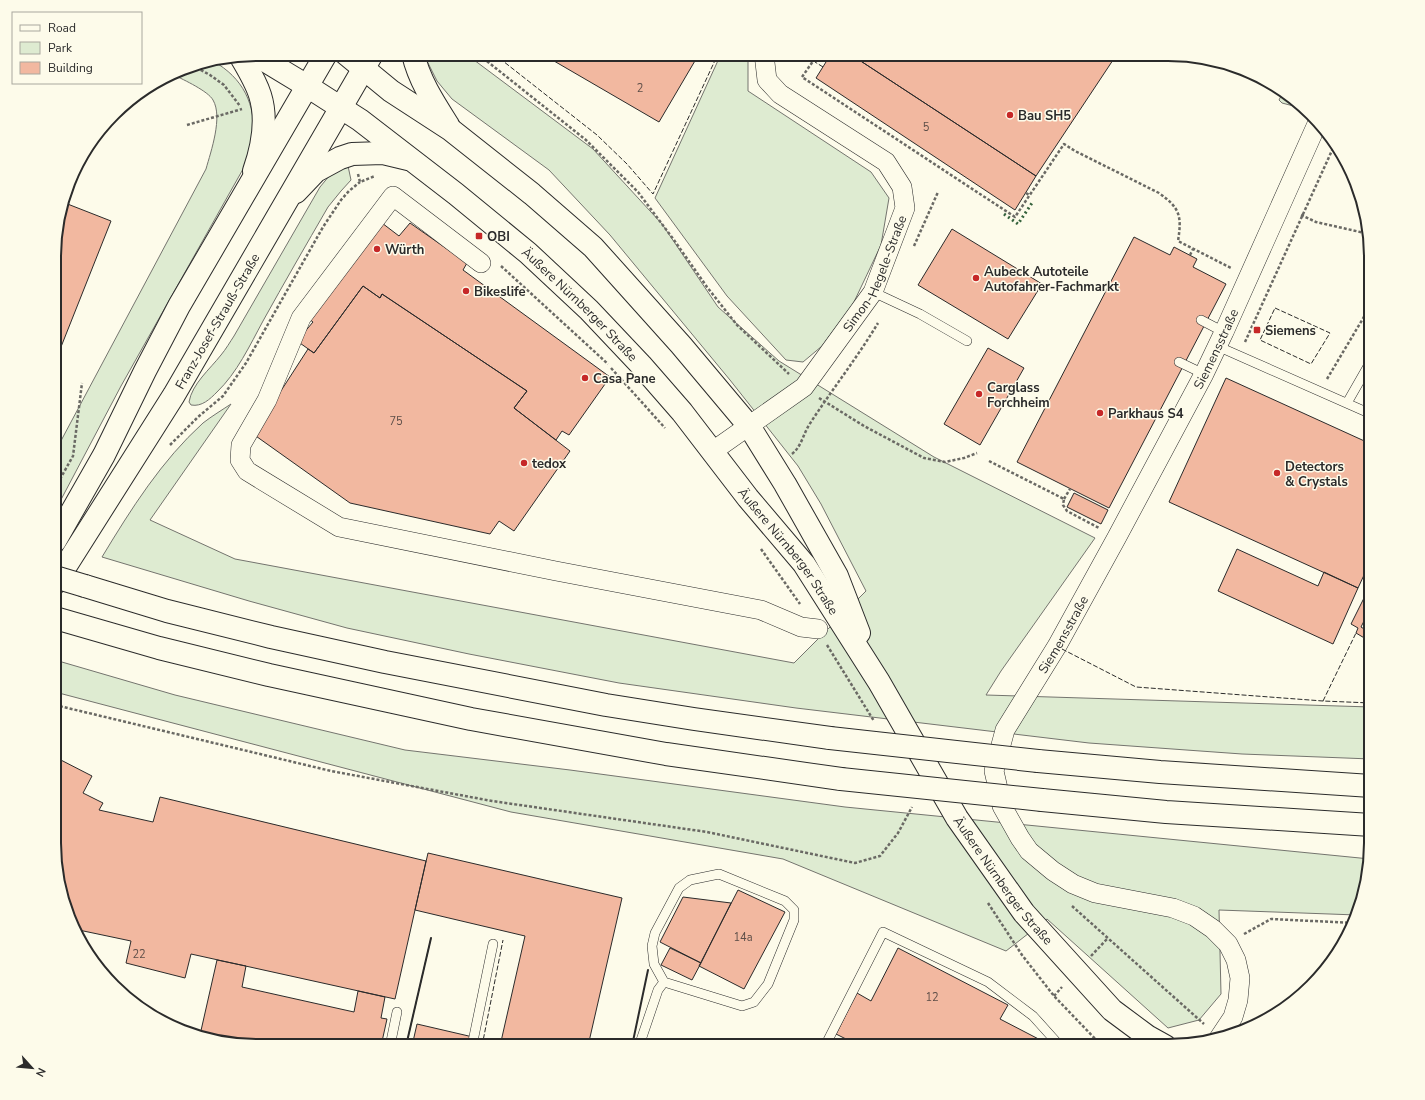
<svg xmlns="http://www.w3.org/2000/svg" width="1425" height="1100" viewBox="0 0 1425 1100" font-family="'Nunito Sans',sans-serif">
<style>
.green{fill:#deebd1;stroke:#74746e}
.building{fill:#f2b8a0;stroke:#2b2b2b}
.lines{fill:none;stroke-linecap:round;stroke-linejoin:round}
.service-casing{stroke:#2b2b2b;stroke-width:10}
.minor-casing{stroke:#2b2b2b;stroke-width:20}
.secondary-casing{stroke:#2b2b2b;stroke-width:24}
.primary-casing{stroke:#2b2b2b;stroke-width:24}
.motorway-casing{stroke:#2b2b2b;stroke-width:24}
.path{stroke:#6a6964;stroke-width:2.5;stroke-dasharray:3 2;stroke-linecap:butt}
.service{stroke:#fdfbea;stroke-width:9}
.minor{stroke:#fdfbea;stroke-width:19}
.secondary{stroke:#fdfbea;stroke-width:22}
.primary{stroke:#fdfbea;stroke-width:22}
.motorway{stroke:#fdfbea;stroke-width:22}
.motorway-bridge-casing{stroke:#2b2b2b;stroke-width:24;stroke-linecap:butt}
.motorway-bridge{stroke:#fdfbea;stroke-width:22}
.hedge{stroke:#34623c;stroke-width:3;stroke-dasharray:2 3;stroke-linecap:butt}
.fence{stroke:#2b2b2b;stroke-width:1;stroke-dasharray:5 2;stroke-linecap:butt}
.wall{stroke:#2b2b2b;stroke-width:2}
.poi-dot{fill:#c62828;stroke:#fdfbea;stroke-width:1.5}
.labels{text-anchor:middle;stroke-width:3;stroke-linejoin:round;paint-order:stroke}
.number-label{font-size:11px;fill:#5d4e48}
.poi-label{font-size:13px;font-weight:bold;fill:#2b2b2b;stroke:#fdfbea;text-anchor:start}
.street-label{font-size:13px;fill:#2b2b2b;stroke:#fdfbea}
.rim{fill:none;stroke:#2b2b2b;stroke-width:2}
</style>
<rect width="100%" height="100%" fill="#fdfbea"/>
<path class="green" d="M 426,54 L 466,54 L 593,149 L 662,224 L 718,307 L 779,361 L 934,457 L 1095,538 L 1001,671 L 986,695 L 1371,707 L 1371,759 L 1242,754 L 1089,743 L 796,708 L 619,683 L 469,654 L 347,628 L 249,601 L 102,557 C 131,509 162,460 203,423 C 212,416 222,410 231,404 L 150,520 L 235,559 L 794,663 L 866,591 L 821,504 L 798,466 L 730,380 L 610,235 L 549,170 L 452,99 L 437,81 L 426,59 Z
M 721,54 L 748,54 L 748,91 L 871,172 L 889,198 L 881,245 L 853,304 L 822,346 L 803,362 L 786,360 L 727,296 L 655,198 Z
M 213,61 C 243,78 256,104 253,138 C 253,146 249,154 247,162 L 121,386 L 55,511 L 55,452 L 206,169 C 211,151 223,117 213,100 C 208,91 184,80 174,75 L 191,65 Z
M 1283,92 L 1302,104 L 1305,109 L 1282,103 L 1279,100 Z
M 348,166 L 351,180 L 341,191 L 328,207 C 306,245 284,283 263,321 C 250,345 237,373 217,392 C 210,399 202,407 191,405 L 189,402 C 192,384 210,369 221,355 C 226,349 230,342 234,336 L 320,187 L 330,175 Z
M 55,660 L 175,695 L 405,750 L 570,770 L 845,807 L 1370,859 L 1357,915 L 1219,910 L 1221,994 L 1199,1020 L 1168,1028 L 1047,919 L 1006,951 L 783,859 L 511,812 L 55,692 Z"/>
<path class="building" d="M 542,54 L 699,54 L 659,122 Z
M 850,54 L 1117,54 L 1036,176 Z
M 850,54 L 1036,176 L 1015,210 L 816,78 L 831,54 Z
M 65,203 L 111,221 L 55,362 L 56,230 Z
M 382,223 L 399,236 L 410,223 L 467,263 L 463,270 L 610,377 L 569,435 L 562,431 L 556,440 L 514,408 L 527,391 L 382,294 L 380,298 L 363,286 L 314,353 L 297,341 L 313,322 L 309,319 Z
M 952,229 L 1042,284 L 1008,339 L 918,285 Z
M 1134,237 L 1170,255 L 1174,247 L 1197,259 L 1193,267 L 1226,284 L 1109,508 L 1017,462 Z
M 363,286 L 380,298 L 382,294 L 527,391 L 514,408 L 570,451 L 514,531 L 499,521 L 490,534 L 350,503 L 253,434 L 308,349 L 314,353 Z
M 988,348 L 1024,368 L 980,445 L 944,424 Z
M 1226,378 L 1371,444 L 1371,560 L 1358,588 L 1169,502 Z
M 1074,493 L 1108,510 L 1101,524 L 1067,507 Z
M 1237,549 L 1318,586 L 1324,572 L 1358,588 L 1333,644 L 1218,591 Z
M 1371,584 L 1371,607 L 1361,627 L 1369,632 L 1366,639 L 1356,633 L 1358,628 L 1351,624 Z
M 55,757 L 92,776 L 83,793 L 103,803 L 99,810 L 153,822 L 160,797 L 426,861 L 395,999 L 191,954 L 185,978 L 126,963 L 131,941 L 74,929 L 54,857 Z
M 428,853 L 622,898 L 588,1046 L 500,1046 L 525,936 L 415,910 Z
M 738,890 L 785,912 L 744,989 L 699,966 Z
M 683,897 L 731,903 L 701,963 L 660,942 Z
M 670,948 L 701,963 L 692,980 L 661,965 Z
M 898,948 L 1008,1005 L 1000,1019 L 1052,1046 L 845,1046 L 848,1040 L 836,1034 L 857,993 L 871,1001 Z
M 217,960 L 246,966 L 242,987 L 354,1012 L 358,991 L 385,997 L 381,1018 L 387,1019 L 381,1046 L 244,1046 L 200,1035 Z
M 417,1024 L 473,1037 L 471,1046 L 412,1046 Z"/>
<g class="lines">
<g class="service-casing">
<path id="service" d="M 873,292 L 920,314 L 967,341
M 1201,320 L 1224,332
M 1217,346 L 1371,414
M 1179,362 L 1204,374
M 1347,403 L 1371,361
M 719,874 L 785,901 L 794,910 L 794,920 L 768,984 L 754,1002 L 742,1006 L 664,982 L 654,964 L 652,946 L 655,933 L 679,888 L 690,880 Z
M 390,1046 L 397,1012
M 472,1046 L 493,944
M 639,1046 L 658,990 L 664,982
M 825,1046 L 883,932 L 988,982 L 1033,1016 L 1060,1046"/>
</g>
<g class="minor-casing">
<g id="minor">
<path d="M 481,263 L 393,196 L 301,318 L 267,400 L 241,445 L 240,460 L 247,471 L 339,527 L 556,571 L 761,610 L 801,627 L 818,629"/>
<path id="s1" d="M 713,451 L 804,387 L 873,292 L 905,208 L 902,187 L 886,162 L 780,94 L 767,80 L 764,54"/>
<path id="s2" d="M 1219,1038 L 1233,1017 L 1238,1000 L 1240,978 L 1236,960 L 1228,944 L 1213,929 L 1194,916 L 1173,908 L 1095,893 L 1073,884 L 1053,871 L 1029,851 L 1020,838 L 1002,806 L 994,771 L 1005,730 L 1057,646 L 1117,537 L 1204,374 L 1224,332 L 1317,124"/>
</g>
</g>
<g class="secondary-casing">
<g id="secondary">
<path id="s3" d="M 254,54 L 307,86 L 360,120 L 456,194 L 528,253 L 589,310 L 641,365 L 682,412 L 748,498 L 804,564 L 879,682 L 957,818 L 1024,913 L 1112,1010 L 1147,1036 L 1165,1046"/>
<path d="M 346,54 L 391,91 L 451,130 L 532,194 L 593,247 L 681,345 L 749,426 L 785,484 L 837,576 L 859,633"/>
<path d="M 413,54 C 419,80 434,103 448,125"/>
<path d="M 241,57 C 248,69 256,82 260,95 C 268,120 262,148 254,171"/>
<path d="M 296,192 L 316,171 L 340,158 L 352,154 L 383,153 L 408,159"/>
</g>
</g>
<g class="primary-casing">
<g id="primary">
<path d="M 55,541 L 104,455 L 145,371 L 179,306 L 326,54"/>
<path id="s4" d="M 55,583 L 174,395 L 372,54"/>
</g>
</g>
<g class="motorway-casing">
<path id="motorway" d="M 85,586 L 167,611 L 271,637 L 385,662 L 606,705 L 694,719 L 830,738
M 55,618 L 159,648 L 269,675 L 471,719 L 666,754 L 841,779
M 1038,761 L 1160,772 L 1371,786
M 1042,800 L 1166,812 L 1371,825"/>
</g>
<path class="path" d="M 480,54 L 488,62 L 586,140 L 638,192 L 674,240 L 707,287 L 737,325 L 789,374
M 818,54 L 802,77 L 1015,217 L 1064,144 L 1075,151 L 1159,193 C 1180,208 1182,216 1178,241 L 1231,268
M 192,65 L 210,75 L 224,85 L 240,106
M 187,125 L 242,109
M 358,174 L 360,182 L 375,176
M 1026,193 L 1029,195
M 1301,215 L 1316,222 L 1369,234
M 914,246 L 938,192
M 1190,255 L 1193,249
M 501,266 L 608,364
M 1245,342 L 1334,146
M 611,368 L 665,428
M 1327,379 L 1371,305
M 819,398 L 864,426 L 924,458 L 945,462 L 964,458 L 977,453
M 170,445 L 198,417 L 223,396 L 246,363 L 323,227 L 341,200 L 349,191 L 360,182
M 792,454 C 801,447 803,435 809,425 C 831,391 857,358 878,323
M 989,461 L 1064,499 L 1063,505 L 1067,511 L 1099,528
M 55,488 L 73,456 L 82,383
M 1064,499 L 1070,489
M 761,549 L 800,604
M 827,645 L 874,721
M 55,705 L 331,771 L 492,801 L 707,832 L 855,863 L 880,856 L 898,833 L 912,807
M 988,903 L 1022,955 L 1054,996 L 1102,1046
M 1072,906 L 1204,1024
M 1244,934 L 1271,919 L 1354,923
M 1091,956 L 1107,939
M 1054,996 L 1062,987"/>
<use href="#service" class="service"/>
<use href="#minor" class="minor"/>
<use href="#secondary" class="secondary"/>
<use href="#primary" class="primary"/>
<use href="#motorway" class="motorway"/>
<g class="motorway-bridge-casing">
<path id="motorway-bridge" d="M 55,577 L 85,586
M 830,738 L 1038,761
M 841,779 L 1042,800"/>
</g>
<use href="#motorway-bridge" class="motorway-bridge"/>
<path class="hedge" d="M 1004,214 L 1018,224 L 1032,203"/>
<path class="fence" d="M 494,54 L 597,135 L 627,164 L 653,194 L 718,54
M 820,54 L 815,62 L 823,67
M 1275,308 L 1330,333 L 1311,364 L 1260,340 Z
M 1062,649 L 1136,687 L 1323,701 L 1371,703
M 1323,701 L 1356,633
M 55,708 L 60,693 L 55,692
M 406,1046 L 431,938
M 482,1046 L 503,940"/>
<path class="wall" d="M 406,1046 L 431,938
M 632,1046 L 648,970"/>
</g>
<g class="poi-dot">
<circle cx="1010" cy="115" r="4"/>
<rect x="475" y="232" width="8" height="8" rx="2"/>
<circle cx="377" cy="249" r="4"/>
<circle cx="976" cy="278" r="4"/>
<circle cx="466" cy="291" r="4"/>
<rect x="1253" y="326" width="8" height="8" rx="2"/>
<circle cx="585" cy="378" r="4"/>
<circle cx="979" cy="394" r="4"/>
<circle cx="1100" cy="413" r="4"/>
<circle cx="524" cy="463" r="4"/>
<circle cx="1277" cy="473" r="4"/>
</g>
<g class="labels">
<g class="number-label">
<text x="640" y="92">2</text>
<text x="926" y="131">5</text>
<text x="396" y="425">75</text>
<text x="743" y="941">14a</text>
<text x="139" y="958">22</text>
<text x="932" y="1001">12</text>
</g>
<g class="poi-label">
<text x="1018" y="120">Bau SH5</text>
<text x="487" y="241">OBI</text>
<text x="385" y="254">Würth</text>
<text x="984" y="276">Aubeck Autoteile<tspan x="984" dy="15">Autofahrer-Fachmarkt</tspan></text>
<text x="474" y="296">Bikeslife</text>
<text x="1265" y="335">Siemens</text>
<text x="593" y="383">Casa Pane</text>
<text x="987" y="392">Carglass<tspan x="987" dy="15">Forchheim</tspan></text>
<text x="1108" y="418">Parkhaus S4</text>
<text x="532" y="468">tedox</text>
<text x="1285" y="471">Detectors<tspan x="1285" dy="15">&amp; Crystals</tspan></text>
</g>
<g class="street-label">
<text dy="5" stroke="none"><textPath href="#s1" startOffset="246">Simon-Hegele-Straße</textPath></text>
<text dy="5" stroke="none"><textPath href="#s3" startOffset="412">Äußere Nürnberger Straße</textPath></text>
<text dy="5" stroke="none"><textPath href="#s4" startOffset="308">Franz-Josef-Strauß-Straße</textPath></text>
<text dy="5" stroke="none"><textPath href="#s2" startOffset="893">Siemensstraße</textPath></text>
<text dy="5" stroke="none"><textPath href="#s3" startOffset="736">Äußere Nürnberger Straße</textPath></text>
<text dy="5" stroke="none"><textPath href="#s2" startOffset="569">Siemensstraße</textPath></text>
<text dy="5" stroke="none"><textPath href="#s3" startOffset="1130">Äußere Nürnberger Straße</textPath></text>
</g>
</g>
<path d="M0 0H1425V1100H0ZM257 61H1168A196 196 0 0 1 1364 257V843A196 196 0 0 1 1168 1039H257A196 196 0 0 1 61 843V257A196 196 0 0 1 257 61Z" fill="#fdfbea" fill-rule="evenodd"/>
<path class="rim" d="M257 61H1168A196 196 0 0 1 1364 257V843A196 196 0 0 1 1168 1039H257A196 196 0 0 1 61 843V257A196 196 0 0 1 257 61Z"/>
<rect x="12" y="12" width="130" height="72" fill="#fdfbea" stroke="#a9a89e"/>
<rect x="20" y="25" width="20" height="6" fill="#fdfbea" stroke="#a9a89e"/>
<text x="48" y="32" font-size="12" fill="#2b2b2b">Road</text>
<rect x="20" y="42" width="20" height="12" fill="#deebd1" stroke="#a9a89e"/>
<text x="48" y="52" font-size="12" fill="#2b2b2b">Park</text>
<rect x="20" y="62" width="20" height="12" fill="#f2b8a0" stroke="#a9a89e"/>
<text x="48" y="72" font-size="12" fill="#2b2b2b">Building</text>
<g transform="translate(32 1068) rotate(117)" stroke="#fdfbea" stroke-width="3" paint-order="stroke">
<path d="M0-3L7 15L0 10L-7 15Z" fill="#2b2b2b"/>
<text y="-6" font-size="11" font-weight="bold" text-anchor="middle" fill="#2b2b2b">N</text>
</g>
</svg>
